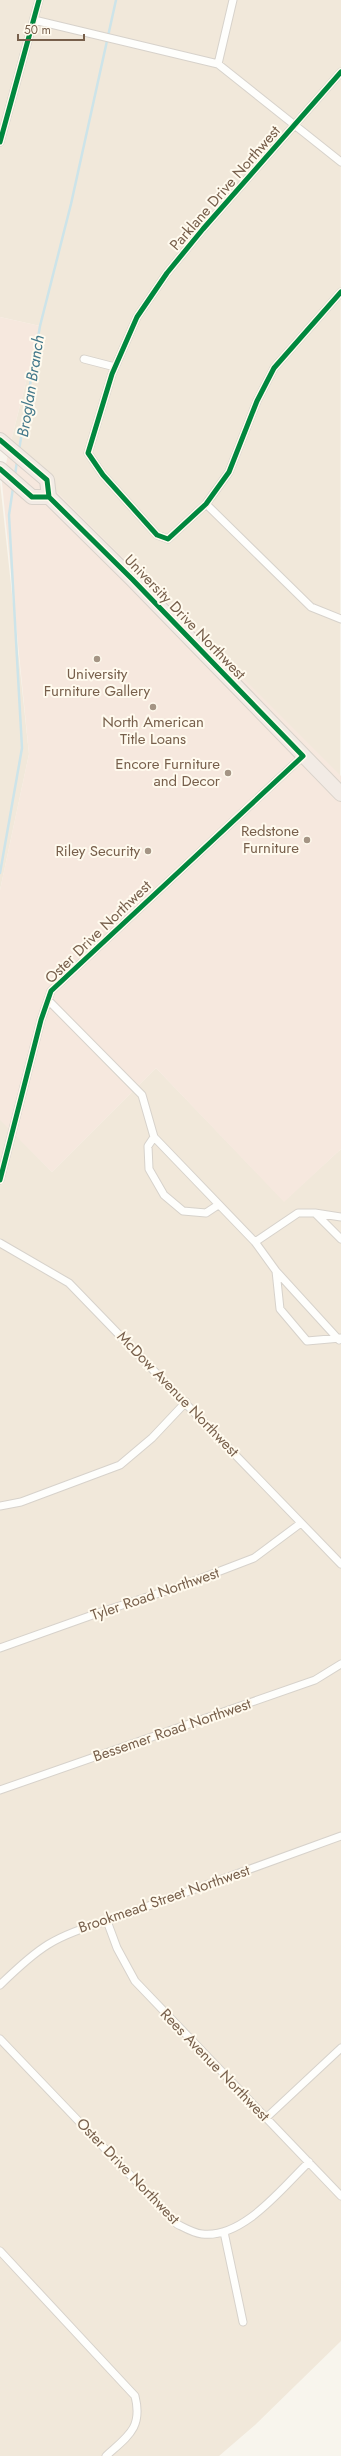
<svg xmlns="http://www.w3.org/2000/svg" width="341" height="2456" viewBox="0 0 341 2456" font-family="Jost,sans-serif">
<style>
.residential{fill:#f1e8da}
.commercial{fill:#f6e8de}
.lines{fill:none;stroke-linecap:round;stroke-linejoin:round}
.stream{stroke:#cde4e9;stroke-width:2.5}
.street-casing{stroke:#d7d2cb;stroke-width:9}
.highway-casing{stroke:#d9d2ca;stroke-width:16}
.street{stroke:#fefefc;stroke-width:7}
.highway{stroke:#f2ebe5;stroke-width:14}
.cycleway-casing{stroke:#fffaee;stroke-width:8}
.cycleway{stroke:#00873e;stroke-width:5}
.poi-dot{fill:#a49484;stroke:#fffaee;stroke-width:1.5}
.labels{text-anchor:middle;stroke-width:4;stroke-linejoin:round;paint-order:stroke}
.street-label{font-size:15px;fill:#775f4b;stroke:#fffaee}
.poi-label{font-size:15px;fill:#775f4b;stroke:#fffaee;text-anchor:end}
.water-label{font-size:16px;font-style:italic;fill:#44798b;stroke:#fffaee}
</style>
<rect width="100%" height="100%" fill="#f8f5ed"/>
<path class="residential" d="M 0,0 L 341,0 L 340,776 L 10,445 L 40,326 L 0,317 Z
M 0,482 L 29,754 L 0,890 Z
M 156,1068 L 284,1201 L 341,1149 L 341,2341 L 255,2425 L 219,2456 L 0,2456 L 0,1119 L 52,1172 Z"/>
<path class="commercial" d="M 0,317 L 40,326 L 10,445 L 341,776 L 341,1149 L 284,1202 L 156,1068 L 52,1172 L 0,1120 L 0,890 L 29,754 L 2,483 L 10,445 L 0,438 Z"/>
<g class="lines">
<path class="stream" d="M 19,450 L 40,326 L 71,204 L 116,0
M 15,475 L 17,461
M 0,873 L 22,748 L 9,515 L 13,488"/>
<g class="street-casing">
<path id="street" d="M 34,20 L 218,64 L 341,162
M 218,64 L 233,0
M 341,72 L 203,229 L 167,273 L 137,317 L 112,374 L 88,453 L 103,475 L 157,535 L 168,539 L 206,504 L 229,472 L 257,401 L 274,368 L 341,292
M 0,142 L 39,0
M 84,359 L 115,367
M 206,504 L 311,607 L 341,619
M 48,1000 L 142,1095 L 154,1137 L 255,1242 L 276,1271 L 280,1309 L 307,1341 L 341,1338
M 154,1137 L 148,1146 L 149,1169 L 164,1195 L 183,1211 L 206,1213 L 218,1205
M 0,1180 L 41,1020 L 51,991 L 303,756
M 315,1213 L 341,1217
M 255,1242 L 298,1213 L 315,1213 L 341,1239
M 0,1243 L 69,1283 L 341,1564
M 276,1271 L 339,1340
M 0,1506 L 21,1502 L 120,1465 L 152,1438 L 186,1402
M 0,1648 L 101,1612 L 181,1586 L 254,1558 L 301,1523
M 0,1790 L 315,1680 L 341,1664
M 107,1921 L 117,1948 L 135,1981 L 341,2196
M 0,1985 C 39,1947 54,1936 107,1921 L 341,1836
M 0,2039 L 177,2224 C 185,2228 193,2233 202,2234 C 243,2239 282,2188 309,2162
M 266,2118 L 341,2048
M 224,2232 L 243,2322
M 0,2251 L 135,2396 C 143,2428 128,2436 106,2456"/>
</g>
<g class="highway-casing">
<path id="highway" d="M 0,440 L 47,480 L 49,497 L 132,579 L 341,794
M 0,469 L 32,497 L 49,497"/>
</g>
<use href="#street" class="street"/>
<use href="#highway" class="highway"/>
<g class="cycleway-casing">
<path id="cycleway" d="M 341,72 L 203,229 L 167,273 L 137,317 L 112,374 L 88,453 L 103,475 L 157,535 L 168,539 L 206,504 L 229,472 L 257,401 L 274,368 L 341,292
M 0,142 L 39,0
M 0,440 L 47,480 L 49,497 L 132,579 L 303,756 L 51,991 L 41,1020 L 0,1180
M 0,469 L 32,497 L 49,497"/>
</g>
<use href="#cycleway" class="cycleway"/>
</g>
<g class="poi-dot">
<circle cx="97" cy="659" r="4"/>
<circle cx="153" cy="707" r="4"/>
<circle cx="228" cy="773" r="4"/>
<circle cx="307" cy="840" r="4"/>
<circle cx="148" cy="851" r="4"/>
</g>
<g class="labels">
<g class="street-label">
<text transform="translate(225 188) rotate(-49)" y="5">Parklane Drive Northwest</text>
<text transform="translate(185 617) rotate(46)" y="5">University Drive Northwest</text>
<text transform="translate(98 932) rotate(-44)" y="5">Oster Drive Northwest</text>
<text transform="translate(178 1394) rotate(46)" y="5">McDow Avenue Northwest</text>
<text transform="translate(155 1594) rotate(-19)" y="5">Tyler Road Northwest</text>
<text transform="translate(172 1730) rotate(-19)" y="5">Bessemer Road Northwest</text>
<text transform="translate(164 1899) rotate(-19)" y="5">Brookmead Street Northwest</text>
<text transform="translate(215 2065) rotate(46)" y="5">Rees Avenue Northwest</text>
<text transform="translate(128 2171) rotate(46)" y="5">Oster Drive Northwest</text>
</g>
<g class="poi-label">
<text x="97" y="679" text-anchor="middle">University<tspan x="97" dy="17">Furniture Gallery</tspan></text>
<text x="153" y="727" text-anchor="middle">North American<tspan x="153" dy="17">Title Loans</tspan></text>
<text x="220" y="769">Encore Furniture<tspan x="220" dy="17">and Decor</tspan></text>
<text x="299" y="836">Redstone<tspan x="299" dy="17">Furniture</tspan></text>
<text x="140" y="856">Riley Security</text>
</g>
<g class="water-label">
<text transform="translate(30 386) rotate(-81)" y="6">Broglan Branch</text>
</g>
</g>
<path d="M18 34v6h66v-6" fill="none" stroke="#775f4b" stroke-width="2"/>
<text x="24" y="34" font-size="12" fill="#775f4b" stroke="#fffaee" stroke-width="3" paint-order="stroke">50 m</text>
</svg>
